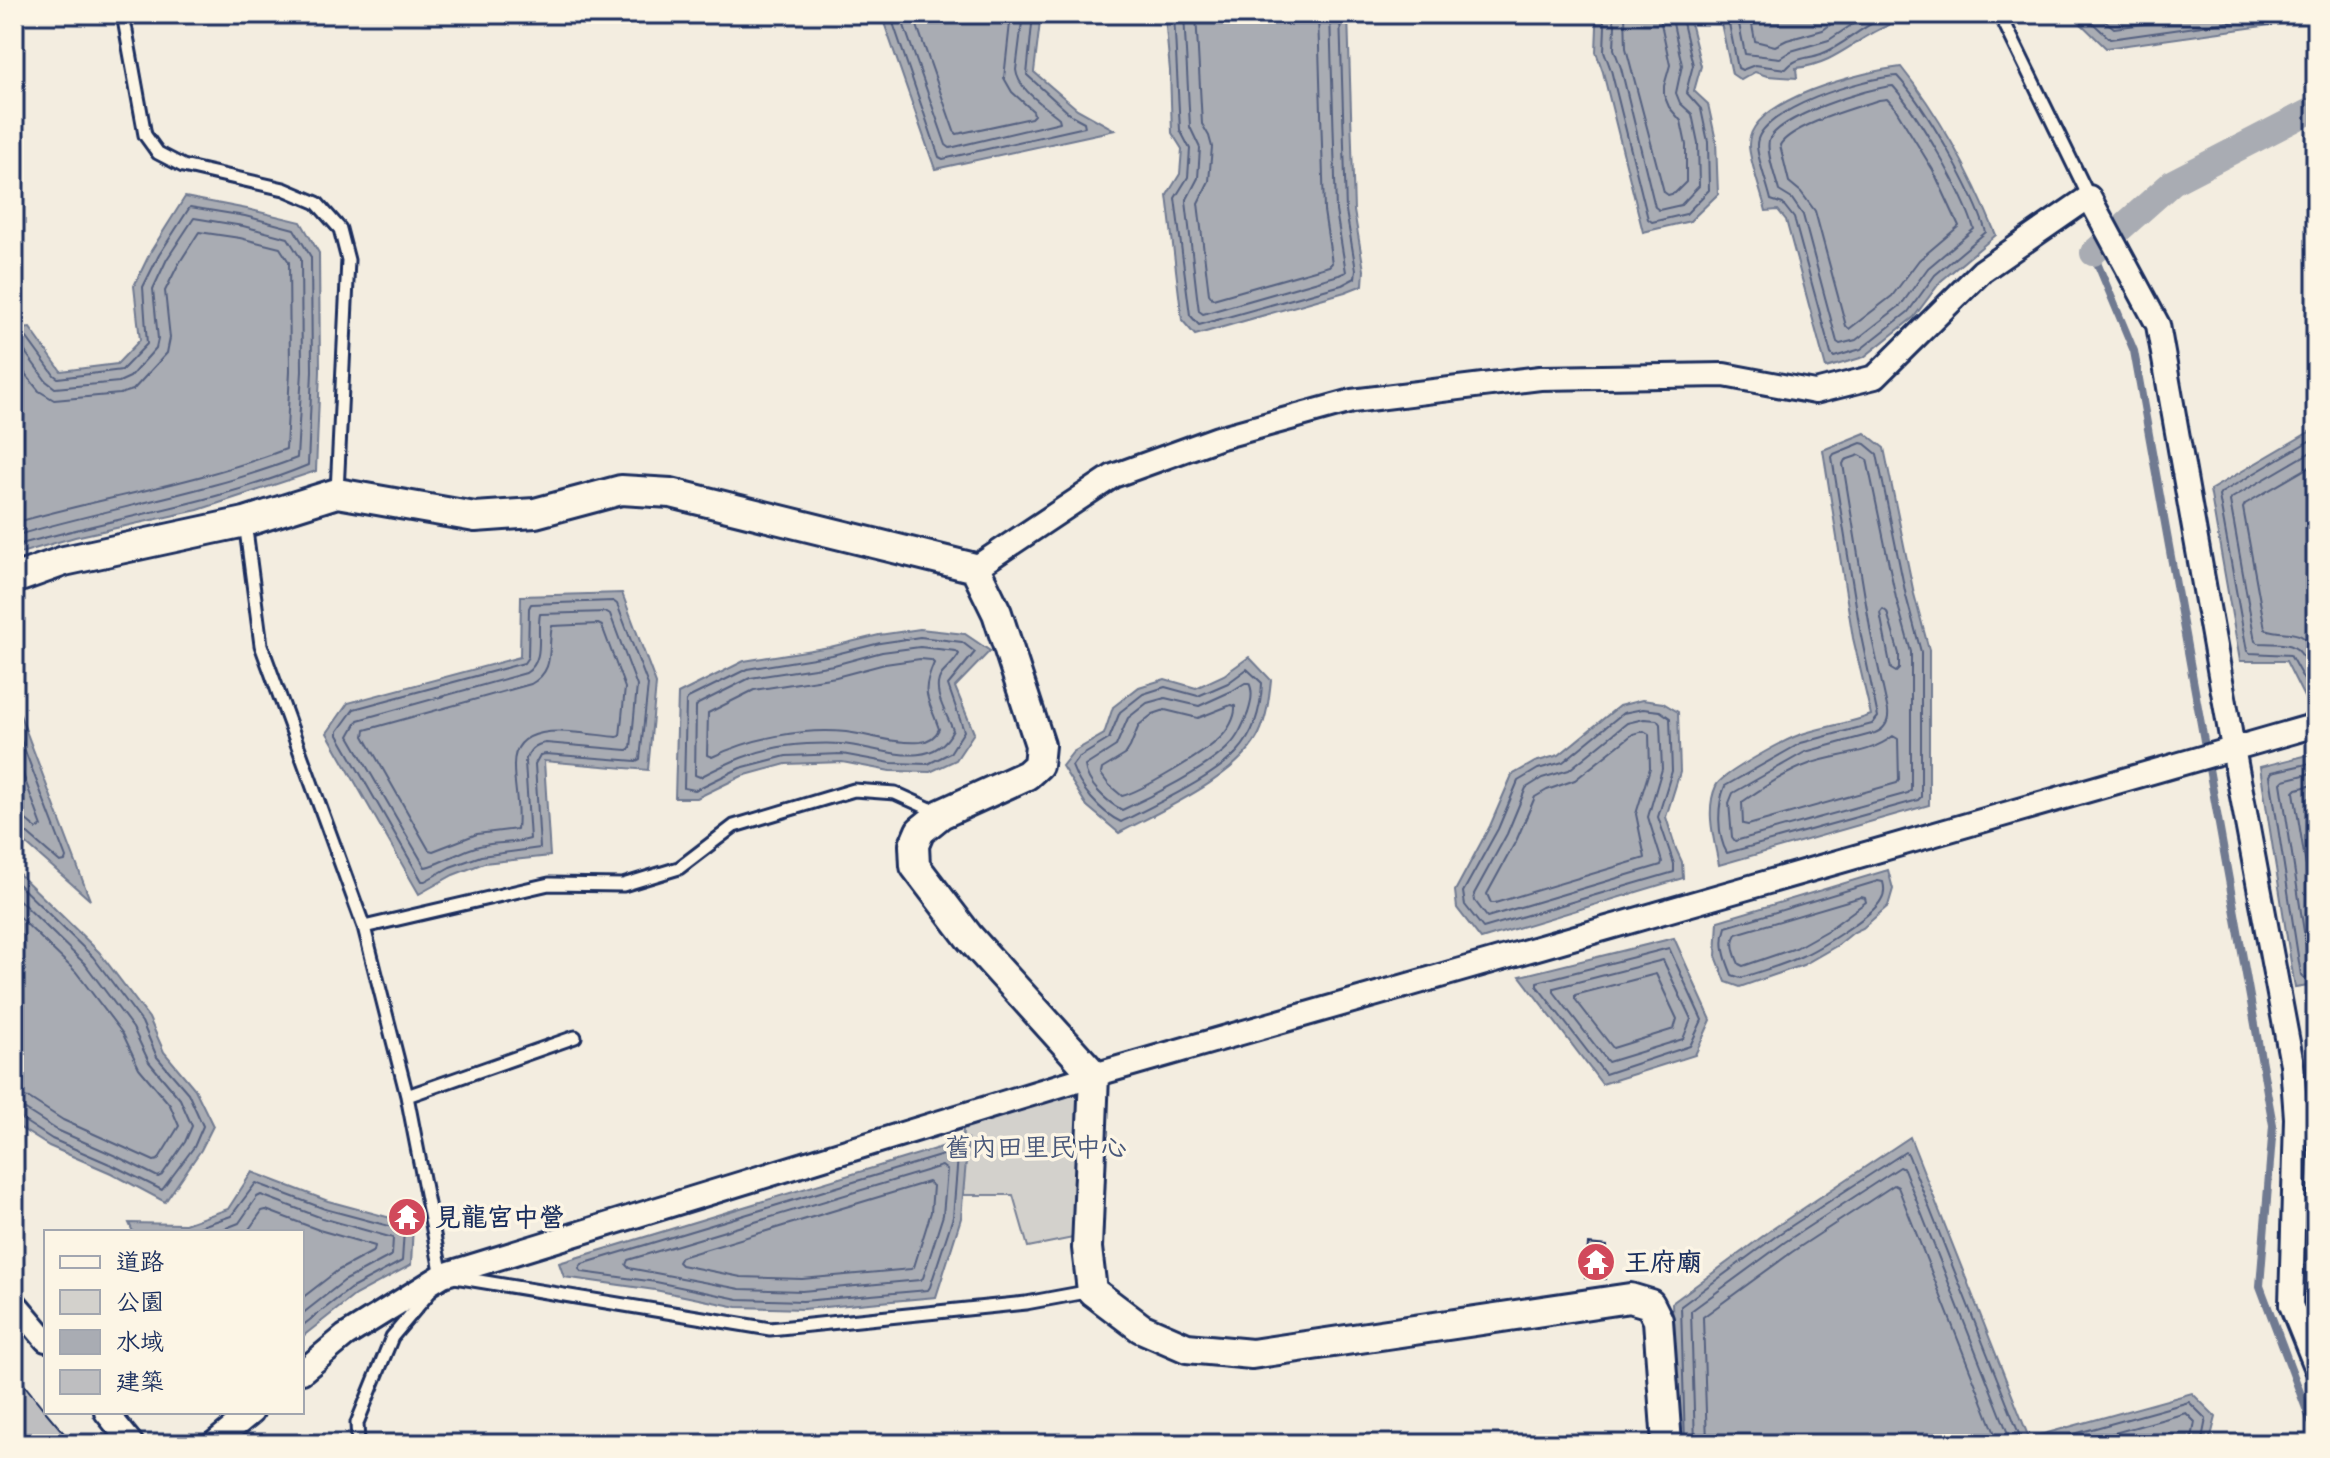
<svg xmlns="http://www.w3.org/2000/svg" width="2330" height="1458" viewBox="0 0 2330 1458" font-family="Mynerve,'LXGW WenKai TC',sans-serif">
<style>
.green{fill:#d3d1cc;stroke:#778095;stroke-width:2}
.water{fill:#a9acb3;stroke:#707a91;stroke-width:2}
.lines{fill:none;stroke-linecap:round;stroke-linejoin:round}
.shore{stroke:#546180;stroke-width:2}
.stream{stroke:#707a91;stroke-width:8}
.canal{stroke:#a9acb3;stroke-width:26}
.building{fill:#bebec0;stroke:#1b2f5e;stroke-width:2}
.service-casing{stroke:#1b2f5e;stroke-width:17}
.minor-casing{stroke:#1b2f5e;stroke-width:28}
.tertiary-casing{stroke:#1b2f5e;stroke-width:34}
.service{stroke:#fcf5e5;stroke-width:11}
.minor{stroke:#fcf5e5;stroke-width:22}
.tertiary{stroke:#fcf5e5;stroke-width:28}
.labels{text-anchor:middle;stroke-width:7;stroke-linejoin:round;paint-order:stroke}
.park-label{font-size:26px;fill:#49587a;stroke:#fcf5e5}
.poi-label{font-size:26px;font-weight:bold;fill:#1b2f5e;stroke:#fcf5e5;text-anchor:start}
</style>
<rect width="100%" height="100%" fill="#f3ede0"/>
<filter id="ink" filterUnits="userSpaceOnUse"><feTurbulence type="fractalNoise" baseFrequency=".0125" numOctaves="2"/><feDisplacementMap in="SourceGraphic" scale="16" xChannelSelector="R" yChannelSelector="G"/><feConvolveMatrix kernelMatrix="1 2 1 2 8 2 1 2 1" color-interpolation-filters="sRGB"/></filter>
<g filter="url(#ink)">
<path class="green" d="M 1094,1075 L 1088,1235 L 1028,1247 L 1013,1195 L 962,1195 L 963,1115 Z"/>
<path class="water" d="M 881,14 L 1041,14 L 1034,72 L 1077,109 L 1115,130 L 935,169 Z
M 1192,14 L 1348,14 L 1354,211 L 1364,270 L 1363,285 L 1345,292 L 1195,335 L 1182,320 L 1167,195 L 1180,174 L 1182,149 L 1172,133 L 1170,71 L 1165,17 Z
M 1594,14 L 1688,14 L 1701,66 L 1694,91 L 1708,104 L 1716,141 L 1718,194 L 1690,221 L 1643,232 L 1603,72 L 1596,52 L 1597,26 Z
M 1719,14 L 1887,14 L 1890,19 L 1889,25 C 1854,39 1836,64 1796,68 L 1797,78 L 1767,76 L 1755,72 L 1741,80 L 1732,74 Z
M 2071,14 L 2296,14 L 2298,21 L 2106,48 Z
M 1901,67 C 1941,117 1972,176 1996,235 L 1941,281 L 1914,317 L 1864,357 L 1826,368 L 1786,220 L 1778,210 L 1766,211 C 1762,195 1749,159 1749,145 C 1748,99 1865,71 1901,67 Z
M 185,197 L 247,209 L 301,222 L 319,253 L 320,371 L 316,471 L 198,510 L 75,537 L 14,555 L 14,330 L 30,328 L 61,371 L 117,364 L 140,340 L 134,286 L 151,251 Z
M 2316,428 L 2316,698 L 2306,701 L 2286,661 L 2240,661 L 2210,490 Z
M 1865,433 L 1884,448 L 1914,594 L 1929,650 L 1929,805 L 1719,865 C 1714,840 1705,810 1716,786 C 1720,775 1785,740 1799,735 C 1822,727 1848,724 1871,715 L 1853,638 L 1823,450 Z
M 622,593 L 656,684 L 648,770 L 544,761 L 550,856 L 484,863 L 453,875 L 419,894 L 327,733 L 348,703 L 520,657 L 521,596 Z
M 920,629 L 965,634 L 990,651 L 955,687 L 974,733 L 956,760 L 930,772 L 890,771 L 842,762 L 786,764 L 742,776 L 697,798 L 675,798 L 678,694 L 744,661 L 830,647 L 879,635 Z
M 1249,657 L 1271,680 C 1269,699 1267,717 1259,734 C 1238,777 1160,811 1119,833 L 1087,806 L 1062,766 L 1073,752 L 1104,734 L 1113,707 L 1139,687 L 1165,679 L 1196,688 L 1224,675 Z
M 14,699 L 90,900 L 14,833 Z
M 1642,700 L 1663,703 L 1678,712 L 1680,772 L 1666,817 L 1676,849 L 1682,862 L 1683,878 L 1481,939 L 1457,908 L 1455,891 L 1490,826 L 1512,775 L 1535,762 L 1559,755 L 1619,706 Z
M 2316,753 L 2316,985 L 2295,988 L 2260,767 Z
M 14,869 L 99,952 L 149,1018 L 164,1052 L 195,1089 L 213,1126 L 201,1150 L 165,1202 L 111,1173 L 49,1146 L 14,1124 Z
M 1888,870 L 1893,889 L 1888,906 L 1863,928 L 1854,932 L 1838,945 L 1803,965 L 1740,987 L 1726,982 L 1716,956 L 1718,921 Z
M 1674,938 L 1711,1020 L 1695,1055 L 1602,1084 L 1520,976 Z
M 1910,1137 L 2029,1438 L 2192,1393 L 2216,1417 L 2209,1444 L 1677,1444 L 1672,1303 L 1774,1228 Z
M 968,1139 L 961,1218 L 936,1297 L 803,1309 L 737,1307 L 655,1290 L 564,1277 L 559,1263 Z
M 252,1172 L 328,1201 L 413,1224 L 411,1265 L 355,1295 L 302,1337 L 302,1232 L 133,1232 L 129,1223 L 185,1224 L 228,1209 Z"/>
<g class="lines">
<path class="shore" d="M 890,14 L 939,157 L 943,159 L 1085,127 L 1084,122 L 1071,115 L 1027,75 L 1033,14
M 900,14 L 946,145 L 950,148 L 1060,122 L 1059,118 C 1044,105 1018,90 1016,70 L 1023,14
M 913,14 L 954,131 L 957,134 L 1031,118 L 1034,115 L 1033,111 L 1012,92 L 1004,78 L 1011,14
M 1174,14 L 1180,130 L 1190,149 L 1188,177 L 1175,198 L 1190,315 L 1199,325 L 1342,285 L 1355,278 L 1356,270 L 1346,211 L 1340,14
M 1184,14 L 1190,127 L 1200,148 L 1198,178 L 1186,201 L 1197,296 L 1199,311 L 1203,314 L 1339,275 L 1346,272 L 1336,211 L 1330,14
M 1196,14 L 1202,124 L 1209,136 L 1212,147 L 1209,181 L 1198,203 L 1209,294 L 1213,299 L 1329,266 L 1332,263 L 1324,211 L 1318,14
M 1602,14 L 1605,26 L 1604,51 L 1611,70 L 1648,219 L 1652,222 L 1686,214 L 1709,190 L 1708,142 L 1701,109 L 1686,92 L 1693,65 L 1681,14
M 1612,14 L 1615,25 L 1614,49 L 1621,68 L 1655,207 L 1659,210 L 1681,205 L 1699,186 L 1698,143 L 1692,114 L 1680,103 L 1676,93 L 1682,65 L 1671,14
M 1625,14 L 1626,48 L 1664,192 L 1668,195 L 1675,193 L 1686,182 L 1686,145 L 1681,121 L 1669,107 L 1664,95 L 1664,86 L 1670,65 L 1659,14
M 1727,14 L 1738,68 L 1742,70 L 1755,65 L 1786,69 C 1795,57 1808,59 1821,54 C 1843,46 1858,29 1879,20 L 1881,14
M 1737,14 L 1745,54 L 1780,58 L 1791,51 L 1829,40 L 1868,14
M 1750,14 L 1755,41 L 1775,46 L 1787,40 L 1823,30 L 1845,14
M 2083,14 L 2110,39 L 2288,14
M 2097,14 L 2114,28 L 2218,14
M 1897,76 C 1926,107 1974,192 1986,232 L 1935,275 L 1908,312 L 1861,349 L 1834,357 L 1831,354 L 1794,218 L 1783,204 L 1771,200 C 1768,186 1757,158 1757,145 C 1757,109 1868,77 1897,76 Z
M 1893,86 C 1918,114 1964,194 1974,229 L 1928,268 L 1901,305 L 1856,340 L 1840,344 L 1837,342 L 1803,215 L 1792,199 L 1779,191 C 1776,179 1766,153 1769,141 C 1774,118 1870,87 1893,86 Z
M 1887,99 L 1895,108 L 1933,170 L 1959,226 L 1919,260 L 1892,296 L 1849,329 L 1846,326 L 1815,211 L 1801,192 L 1789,182 L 1780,145 C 1792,125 1855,108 1879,100 Z
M 14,338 L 27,338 L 54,375 L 58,378 L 122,370 L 147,344 L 143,287 L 159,255 L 190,207 L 245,216 L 294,229 L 311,257 L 312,371 L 308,465 C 214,504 111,518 14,546
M 14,348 L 23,349 L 46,381 L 55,388 L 119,382 L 130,377 L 156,348 L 158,339 L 153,289 L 167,259 L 194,218 L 243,226 L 288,238 L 301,259 L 302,371 L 297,458 C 206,493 108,508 14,536
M 14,360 L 39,391 L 54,400 L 120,394 L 133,390 L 167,353 L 170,338 L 165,291 L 178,265 L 199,232 L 240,238 L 280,248 L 289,262 L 290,371 L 286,449 C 198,483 104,497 14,523
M 2316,437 L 2221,493 L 2219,496 L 2247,651 L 2250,653 L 2290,655 L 2309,689 L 2316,691
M 1861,443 L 1865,444 L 1877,454 L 1906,596 L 1921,652 L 1921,797 L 1918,800 L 1727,853 C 1717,836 1717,805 1725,786 L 1801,743 L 1872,724 L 1878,717 L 1861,636 L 1832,457 L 1834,454 Z
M 2316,449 L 2232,498 L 2230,501 L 2255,641 L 2258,643 C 2303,644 2295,644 2316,680
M 1860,455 L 1867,459 L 1896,598 L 1911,652 L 1911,790 L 1908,793 L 1735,841 L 1732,837 L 1729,803 L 1733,793 L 1805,752 L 1875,733 C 1885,729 1889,721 1888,711 L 1871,634 L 1843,464 L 1845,460 Z
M 2316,463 L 2245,504 L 2243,508 L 2265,629 C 2288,637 2302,625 2316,654
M 613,601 L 617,604 L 648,685 L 640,759 L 636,761 L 546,754 L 540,755 L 535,764 L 540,848 L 481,856 L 450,867 L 425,881 L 422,881 L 338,735 L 338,731 L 354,709 L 524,663 L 528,657 L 529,608 L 531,604 Z
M 1883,609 L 1887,612 L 1899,654 L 1899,669 L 1896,672 L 1891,669 L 1880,613 Z
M 607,612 L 610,614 L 637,686 L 631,748 L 627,750 L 546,743 C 535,744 528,751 525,762 L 530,839 C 513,844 495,842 479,846 C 462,850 439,865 425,867 L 349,736 L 358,720 L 526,673 C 546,660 536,634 540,614 Z
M 598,624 L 602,626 L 625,688 L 620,736 L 617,737 C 585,735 512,715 514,767 C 514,787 520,809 517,829 L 477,834 L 433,851 L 429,850 L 364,736 L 365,730 L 531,684 C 556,670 547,649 552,626 Z
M 920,637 L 962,642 L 975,652 L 948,685 L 964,731 L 950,753 L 928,764 L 891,763 L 842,754 L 786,756 L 740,768 L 695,790 L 684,788 L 686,701 L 688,698 L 747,669 L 832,655 L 880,643 Z
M 920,647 L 956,651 L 959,654 C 955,662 948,667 942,674 C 930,690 947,714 953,730 C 932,774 877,746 841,744 C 824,743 804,744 786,746 C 755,750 727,763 700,777 L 695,775 L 696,707 L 698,704 L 750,678 L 834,665 L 882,652 Z
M 920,659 L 931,660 L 934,663 C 920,695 928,697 939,729 C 936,736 929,741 920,742 C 895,744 871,735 846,732 C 802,728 751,738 712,757 L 707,755 L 708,713 L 754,690 L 836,677 L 885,664 Z
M 1247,669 L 1262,683 C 1261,708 1255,733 1237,752 C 1214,777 1153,806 1121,822 C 1100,812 1080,788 1072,766 L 1078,758 L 1109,739 L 1120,712 L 1143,694 L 1165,687 L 1198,696 L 1228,683 Z
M 1245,683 L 1249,683 C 1254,692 1251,704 1248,713 C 1243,725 1238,737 1229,746 C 1208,768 1151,797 1122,810 C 1107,802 1087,784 1085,766 L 1116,746 L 1128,718 L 1147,703 L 1165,698 L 1199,706 L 1232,691 Z
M 1231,705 L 1235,706 C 1236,717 1228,731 1219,739 C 1203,754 1142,791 1122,796 L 1109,785 L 1101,774 L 1102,769 L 1125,755 L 1130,747 L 1139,725 L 1153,714 L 1165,710 L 1198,718 Z
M 1643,709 L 1660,711 L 1670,718 L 1672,771 L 1658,817 L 1674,864 L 1674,872 L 1483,928 L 1465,905 L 1463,892 L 1498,829 L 1518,781 L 1538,769 L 1563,762 L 1623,713 Z
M 1644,719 L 1657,720 L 1660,724 L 1662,769 L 1648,817 L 1662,862 L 1661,865 L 1487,917 L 1475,901 L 1474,894 L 1507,834 L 1526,788 L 1542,778 L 1569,770 L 1627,723 Z
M 14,722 L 66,858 L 65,861 L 60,862 L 22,829 L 14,828
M 1644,731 L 1649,734 L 1650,768 L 1636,814 L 1645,858 L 1495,903 L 1491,903 L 1487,894 L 1517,839 L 1535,797 L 1547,790 L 1575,780 L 1633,734 Z
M 1893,736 L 1898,739 L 1899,780 L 1897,783 L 1748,825 L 1743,824 L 1742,802 C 1763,788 1786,772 1809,764 C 1836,754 1869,755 1893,736 Z
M 14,750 L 42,826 L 37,829 L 25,819 L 14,817
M 2316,762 L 2272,772 L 2270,776 L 2301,975 L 2304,978 L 2316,978
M 2316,772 L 2284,780 L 2281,783 L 2309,964 L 2316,967
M 2316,784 L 2297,789 L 2294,792 L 2316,929
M 14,880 L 93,957 L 142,1022 L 157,1057 L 188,1093 L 203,1126 L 194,1147 L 162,1190 L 114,1166 L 52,1139 L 21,1119 L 14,1118
M 1878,881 L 1883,882 C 1885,889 1885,894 1881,900 C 1874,915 1817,950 1800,957 C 1781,966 1760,971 1741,978 L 1732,975 C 1725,958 1720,944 1726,927 Z
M 14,895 L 85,964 L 133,1028 L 149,1062 L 180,1099 L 192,1126 L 185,1142 L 162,1175 L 158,1177 L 118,1157 L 57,1130 L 24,1109 L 14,1107
M 1861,897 L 1865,898 L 1866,902 L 1828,930 L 1796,948 L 1743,966 L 1739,964 C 1735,955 1730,943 1736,934 Z
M 14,912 L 76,972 L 123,1034 L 139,1068 L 170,1105 L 179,1126 L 158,1160 L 154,1161 L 63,1120 L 29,1098 L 14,1095
M 1669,948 L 1702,1020 L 1690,1046 L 1605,1074 L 1537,986 L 1537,982 Z
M 1663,960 L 1691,1019 L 1683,1039 L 1608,1062 L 1554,992 L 1554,988 Z
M 1656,974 L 1677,1019 L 1674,1029 L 1613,1048 L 1575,999 L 1575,995 Z
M 953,1152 L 958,1156 L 953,1217 L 930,1287 L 928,1290 L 803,1301 L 738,1299 L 656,1282 L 582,1272 L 579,1269 L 582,1264 Z
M 942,1166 L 947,1170 L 943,1215 L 923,1278 L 920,1280 L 802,1291 L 740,1289 L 629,1268 L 626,1265 L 628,1260 Z
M 928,1182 L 933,1186 L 931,1212 L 914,1267 L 911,1269 L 802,1279 L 741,1277 L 681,1265 L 678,1262 L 681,1257 Z
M 140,1232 L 187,1231 L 231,1216 L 256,1183 L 325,1209 L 404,1230 L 402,1261 L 350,1289 L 302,1326
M 216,1232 L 239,1223 L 257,1197 L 261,1195 L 322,1218 L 393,1238 L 392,1255 L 344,1281 L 302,1314
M 247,1232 L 262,1211 L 266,1210 L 319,1230 L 375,1246 L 374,1251 L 337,1271 L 302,1298
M 1685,1444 L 1681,1306 L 1779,1234 L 1905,1152 L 1908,1154 L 2021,1439 L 2025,1444
M 1695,1444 L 1691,1311 L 1785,1242 L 1900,1167 L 1904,1169 L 2012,1444
M 1707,1444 L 1703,1317 L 1792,1252 L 1894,1185 L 1898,1187 L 1999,1444
M 2038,1444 L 2189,1402 L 2206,1419 L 2201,1444
M 2075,1444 L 2186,1413 L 2195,1422 L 2191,1444"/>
<path class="stream" d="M 2093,253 L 2134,351 L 2273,1125 L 2260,1286 L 2316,1435"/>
<path class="canal" d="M 2093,253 L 2173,182 L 2316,108"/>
</g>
<path class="building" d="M 1588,1244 L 1607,1246 L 1606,1279 L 1585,1278 Z
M 14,1372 L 46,1412 L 73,1444 L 14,1444 Z"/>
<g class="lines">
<g class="service-casing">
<path id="service" d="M 123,14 L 145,135 L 158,153 L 183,166 L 284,189 L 317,203 L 340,229 L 348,260 L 337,492
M 2000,14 L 2089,197
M 245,522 L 261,645 L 364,927 L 407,1096 L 442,1276
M 364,927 L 549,884 L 623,885 L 679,868 L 734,826 L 854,790 L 895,793 L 937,812
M 407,1096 L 575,1037
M 455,1277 L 770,1329 L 1026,1303 L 1091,1291
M 358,1444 L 357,1423 L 392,1337 L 429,1293"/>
</g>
<g class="minor-casing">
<path id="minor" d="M 975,568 L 1113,476 L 1218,438 L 1352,401 L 1540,378 L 1724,375 L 1815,392 L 1875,377 L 1982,271 L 2089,197 L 2158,325 L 2233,748 L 2292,1064 L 2296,1118 L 2291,1305 L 2316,1367
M 14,1302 L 46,1340
M 302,1372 L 345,1336 L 443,1275 L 1094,1075 L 2316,725
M 106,1412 L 132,1444
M 213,1444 L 252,1412"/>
</g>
<g class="tertiary-casing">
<path id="tertiary" d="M 14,579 L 64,561 L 245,522 L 337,493 L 475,517 L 535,513 L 621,490 L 671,493 L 975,568 L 997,613 L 1040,745 L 1038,765 L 1027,775 L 941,814 L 920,831 L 914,845 L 915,866 L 969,937 L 1094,1075 L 1087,1248 L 1092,1291 L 1141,1328 L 1187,1348 L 1252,1354 L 1630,1298 L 1650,1304 L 1658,1320 L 1667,1444"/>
</g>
<use href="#service" class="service"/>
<use href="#minor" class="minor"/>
<use href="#tertiary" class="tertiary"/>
</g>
</g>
<defs>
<g id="temple-disc" transform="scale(2)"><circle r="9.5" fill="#d1495b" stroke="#fcf5e5"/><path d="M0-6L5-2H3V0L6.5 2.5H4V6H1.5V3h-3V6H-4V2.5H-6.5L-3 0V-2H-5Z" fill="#fff"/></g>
</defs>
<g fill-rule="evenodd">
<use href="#temple-disc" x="407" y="1217"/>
<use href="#temple-disc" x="1596" y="1262"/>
</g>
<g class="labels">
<g class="park-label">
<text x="1036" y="1156">舊內田里民中心</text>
</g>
<g class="poi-label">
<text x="435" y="1226">見龍宮中營</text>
<text x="1624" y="1271">王府廟</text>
</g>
</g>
<rect width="2330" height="1458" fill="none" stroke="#fcf5e5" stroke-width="48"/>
<rect x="24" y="24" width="2282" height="1410" fill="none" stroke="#1b2f5e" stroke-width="3" filter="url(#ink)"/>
<rect x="44" y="1230" width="260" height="184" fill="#fcf5e5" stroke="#a2a6af" stroke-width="2"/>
<rect x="60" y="1256" width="40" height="12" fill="#fcf5e5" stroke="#a2a6af" stroke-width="2"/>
<text x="116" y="1270" font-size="24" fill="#1b2f5e">道路</text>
<rect x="60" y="1290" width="40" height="24" fill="#d3d1cc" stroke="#a2a6af" stroke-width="2"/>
<text x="116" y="1310" font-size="24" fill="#1b2f5e">公園</text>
<rect x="60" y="1330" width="40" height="24" fill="#a9acb3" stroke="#a2a6af" stroke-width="2"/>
<text x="116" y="1350" font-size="24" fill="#1b2f5e">水域</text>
<rect x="60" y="1370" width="40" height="24" fill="#bebec0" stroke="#a2a6af" stroke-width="2"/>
<text x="116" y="1390" font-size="24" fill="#1b2f5e">建築</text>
</svg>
